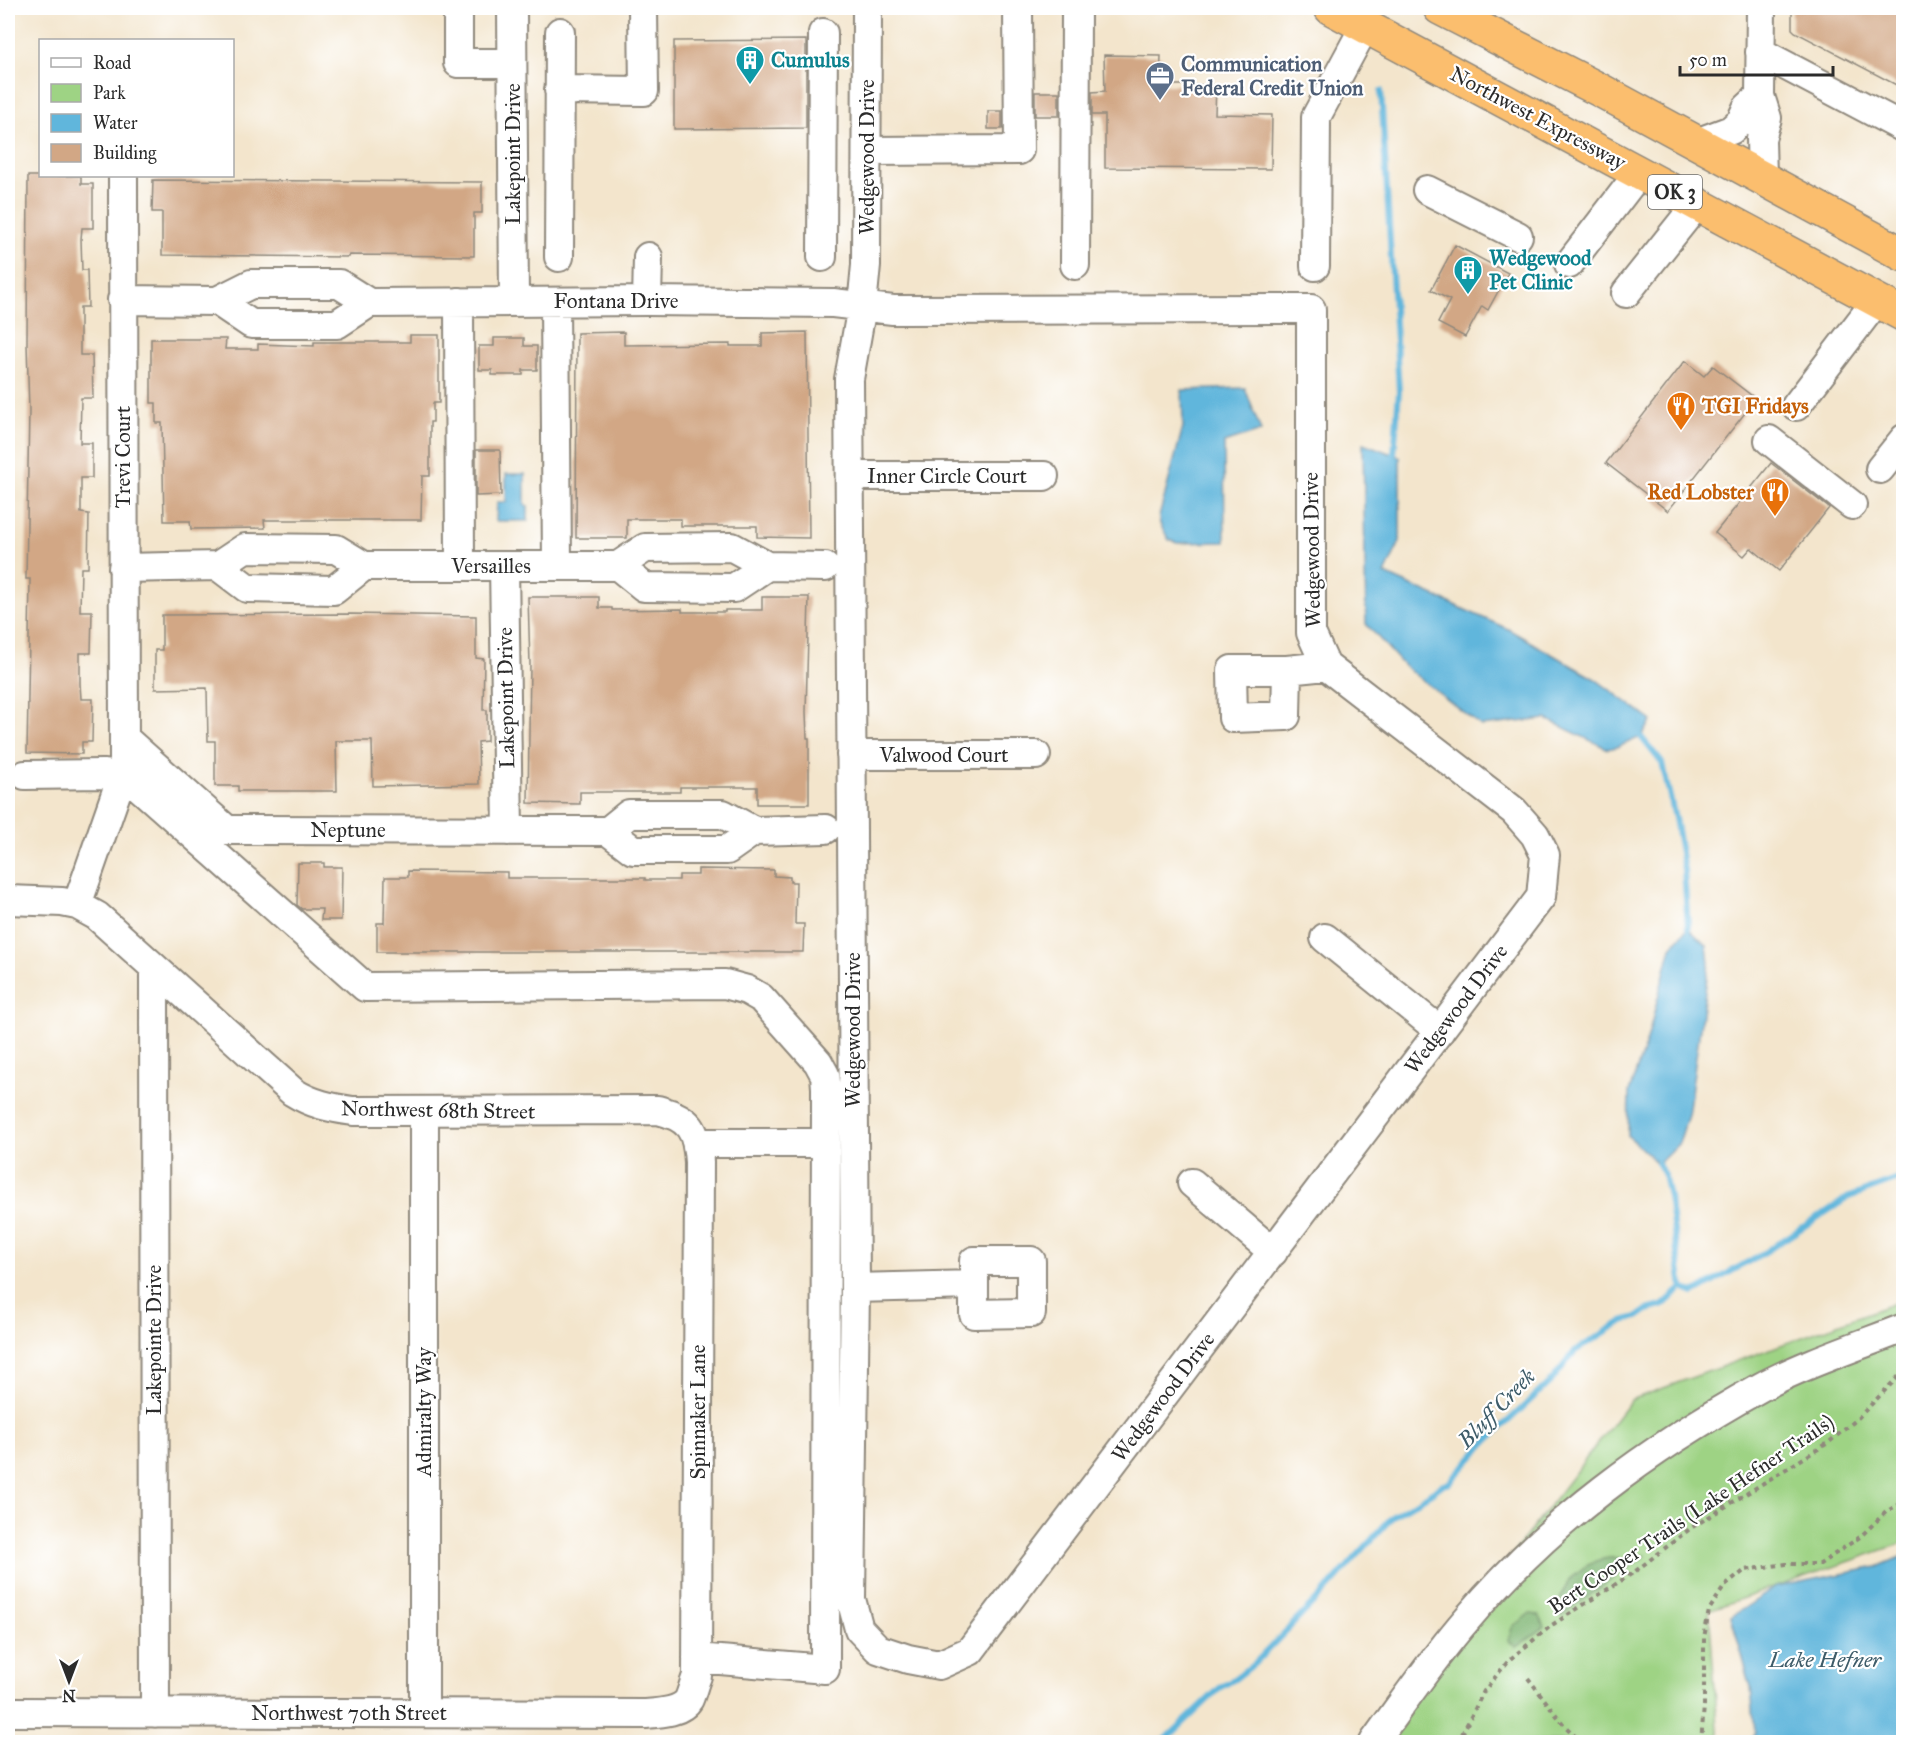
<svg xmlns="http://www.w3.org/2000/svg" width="1911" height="1750" viewBox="0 0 1911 1750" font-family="'IM FELL Great Primer',serif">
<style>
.green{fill:#9ed384;stroke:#647f58;stroke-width:1.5}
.forest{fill:#7eb572;stroke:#54704e;stroke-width:1.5}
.water{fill:#60b6dc;stroke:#467084;stroke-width:1.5}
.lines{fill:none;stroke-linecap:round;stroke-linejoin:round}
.stream{stroke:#60b6dc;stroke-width:6}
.building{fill:#d2a785}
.minor-casing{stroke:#8f887c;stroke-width:32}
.highway-casing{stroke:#8f887c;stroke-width:36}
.path{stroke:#8f887c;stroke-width:4;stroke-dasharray:4.5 4.5;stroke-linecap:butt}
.minor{stroke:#fff;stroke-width:28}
.highway{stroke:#fbbe6e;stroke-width:33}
.labels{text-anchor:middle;stroke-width:4.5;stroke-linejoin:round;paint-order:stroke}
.shield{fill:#fff;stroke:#6b6b6b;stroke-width:1.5}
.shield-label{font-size:20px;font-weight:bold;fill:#2b2b2b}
.culture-label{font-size:21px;font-weight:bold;fill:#0d838f;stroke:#fff;text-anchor:start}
.service-label{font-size:21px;font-weight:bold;fill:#4e5e75;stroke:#fff;text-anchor:start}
.street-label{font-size:21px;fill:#2b2b2b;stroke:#fff}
.food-label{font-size:21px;font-weight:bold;fill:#c56008;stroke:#fff;text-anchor:start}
.water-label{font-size:22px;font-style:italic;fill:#3e5c69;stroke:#fff}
</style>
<rect width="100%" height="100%" fill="#fff"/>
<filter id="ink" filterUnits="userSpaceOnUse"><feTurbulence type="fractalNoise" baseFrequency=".0167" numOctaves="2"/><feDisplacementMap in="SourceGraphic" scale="12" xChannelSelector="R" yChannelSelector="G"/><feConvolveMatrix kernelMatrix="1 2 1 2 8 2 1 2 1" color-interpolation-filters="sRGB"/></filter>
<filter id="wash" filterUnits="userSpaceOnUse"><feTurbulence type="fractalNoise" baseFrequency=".008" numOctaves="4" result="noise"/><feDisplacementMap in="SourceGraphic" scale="24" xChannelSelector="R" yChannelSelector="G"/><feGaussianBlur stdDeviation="1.35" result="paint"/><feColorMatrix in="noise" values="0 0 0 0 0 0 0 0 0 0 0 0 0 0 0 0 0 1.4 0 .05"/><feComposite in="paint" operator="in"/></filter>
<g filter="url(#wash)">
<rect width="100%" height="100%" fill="#f3e5cc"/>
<path class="green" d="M 1903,1300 L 1903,1543 L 1709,1610 L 1719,1742 L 1368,1742 L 1631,1400 Z"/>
<path class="forest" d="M 1646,1555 L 1561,1616 C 1554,1587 1582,1562 1609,1558 C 1614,1557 1618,1558 1623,1559 C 1630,1560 1639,1556 1646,1555 Z
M 1530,1614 L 1539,1615 L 1545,1627 L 1516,1647 L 1508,1641 L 1512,1628 Z"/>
<path class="water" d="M 1245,388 L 1261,431 L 1224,443 L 1225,542 L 1177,543 L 1169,540 L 1160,524 L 1159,517 L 1183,427 L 1182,390 Z
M 1363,443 L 1400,457 L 1400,541 L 1385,574 L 1508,629 L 1595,679 L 1652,721 L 1641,737 L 1620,746 L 1608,749 L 1546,719 L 1481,726 L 1404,666 L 1366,624 Z
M 506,474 L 525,474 L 525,505 L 528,506 L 528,521 L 496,521 L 497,502 L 506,502 Z
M 1688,928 L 1707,946 L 1709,963 L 1688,1115 L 1679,1143 L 1658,1164 L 1628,1136 L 1629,1092 L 1647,1040 L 1671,947 Z
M 1903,1556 L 1903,1742 L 1749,1742 L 1755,1733 L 1751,1687 L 1731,1617 L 1776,1587 L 1877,1567 Z"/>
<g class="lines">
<path class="stream" d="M 1381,91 L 1399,391 L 1394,454
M 1641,737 L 1662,763 L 1675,818 L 1684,870 L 1688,928
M 1658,1164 L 1664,1175 L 1669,1196 L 1682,1288
M 1163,1742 L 1221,1687 L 1235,1679 L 1254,1664 L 1328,1588 L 1393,1516 L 1431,1493 L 1443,1484 L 1448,1484 L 1487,1441 L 1553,1379 L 1575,1351 L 1623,1321 L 1637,1317 L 1647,1310 L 1662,1306 L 1682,1288 L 1694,1293 L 1765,1252 L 1849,1197 L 1904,1177"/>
</g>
<g id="blocks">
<path class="building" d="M 1792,8 L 1904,8 L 1904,89 L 1795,32 L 1792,29 Z
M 806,40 L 806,128 L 674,129 L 674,41 Z
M 1104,55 L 1161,56 L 1160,85 L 1216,85 L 1215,114 L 1272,115 L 1271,169 L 1105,168 L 1105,115 L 1092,115 L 1092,92 L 1105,91 Z
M 1035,92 L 1059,92 L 1059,116 L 1035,116 Z
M 988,111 L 1002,111 L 1002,129 L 988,129 Z
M 28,176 L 81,176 L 81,184 L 93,184 L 93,228 L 82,228 L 81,239 L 82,270 L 87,270 L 88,307 L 80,307 L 80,355 L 92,355 L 93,398 L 81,398 L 80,443 L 92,443 L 92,478 L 81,478 L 81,513 L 89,514 L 88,568 L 81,568 L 80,611 L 92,611 L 91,653 L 80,653 L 80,684 L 81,699 L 93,699 L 92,742 L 82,742 L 82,754 L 27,753 L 30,579 L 26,579 L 29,410 L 27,344 Z
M 153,180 L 482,182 L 482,213 L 474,213 L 474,256 L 349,255 L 349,257 L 162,255 L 162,212 L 152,212 Z
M 1455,245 L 1508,273 L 1488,310 L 1482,306 L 1465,337 L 1438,323 L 1450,300 L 1431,290 Z
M 624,332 L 624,345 L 730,344 L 730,346 L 762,346 L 762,333 L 807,332 L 809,538 L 757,537 L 757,526 L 681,526 L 681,519 L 627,519 L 627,538 L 576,538 L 577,333 Z
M 410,335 L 439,335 L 439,403 L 433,403 L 433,422 L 430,422 L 430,476 L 422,476 L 421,520 L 264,520 L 265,528 L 191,529 L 190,521 L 164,521 L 162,423 L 156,423 L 156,403 L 151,403 L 151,339 L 226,339 L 225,349 L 258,349 L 258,344 L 314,346 L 314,342 L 410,342 Z
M 494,338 L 524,338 L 524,346 L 537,346 L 537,370 L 523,370 L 523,375 L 492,375 L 492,370 L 479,370 L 479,346 L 494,346 Z
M 1685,361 L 1704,376 L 1713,366 L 1756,399 L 1668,511 L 1606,463 Z
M 476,450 L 500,450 L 501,495 L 476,496 Z
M 1771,463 L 1829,508 L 1779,571 L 1751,548 L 1744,556 L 1715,533 Z
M 528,597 L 599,597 L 599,608 L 612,608 L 612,610 L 682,609 L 682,612 L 725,612 L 725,610 L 762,610 L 762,597 L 809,597 L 806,712 L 807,738 L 809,738 L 809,804 L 757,804 L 757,787 L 680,787 L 680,792 L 580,792 L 580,804 L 528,803 L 530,664 Z
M 351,614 L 476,616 L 476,658 L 484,659 L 483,710 L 487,710 L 487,741 L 478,742 L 479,784 L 373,786 L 372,741 L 336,741 L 337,791 L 238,791 L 238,786 L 215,786 L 215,741 L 208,741 L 207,688 L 155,689 L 155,650 L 162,650 L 162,615 Z
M 298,863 L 324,863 L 324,867 L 342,867 L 341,920 L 321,920 L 322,909 L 302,909 L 297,905 Z
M 698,869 L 774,870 L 774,876 L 790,877 L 790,882 L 796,882 L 795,924 L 804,924 L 803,952 L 377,952 L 377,923 L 384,923 L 385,877 L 408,877 L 408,871 L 507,872 L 507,878 L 645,878 L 645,880 L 679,880 L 679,875 L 698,875 Z"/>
</g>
</g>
<g filter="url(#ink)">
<use href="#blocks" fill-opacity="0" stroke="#8f887c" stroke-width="1.5"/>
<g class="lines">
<g class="minor-casing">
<path id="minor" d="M 458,8 L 458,63 L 512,63
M 512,8 L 514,301
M 1761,8 L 1760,96 L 1767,118 L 1761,139 L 1762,178
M 1760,52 L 1904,128
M 559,90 L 644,91 L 643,8
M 1696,143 L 1731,130 L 1741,121 L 1747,108 L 1760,96
M 867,151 L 1019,150 L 1018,8
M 1427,190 L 1518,236
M 559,257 L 560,32
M 822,257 L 823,33
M 1569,264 L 1639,173
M 1075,265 L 1076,8
M 1315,266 L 1316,117 L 1365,26
M 1626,293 L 1697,204
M 122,300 L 217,301 L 251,284 L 339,284 L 369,303 L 647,301 L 833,303 L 893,310 L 1311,309 L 1311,633 L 1326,666 L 1514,811 L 1535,835 L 1545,855 L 1541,897 L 970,1651 L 939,1665 L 908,1659 L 878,1649 L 859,1629 L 851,1599 L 855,1288 L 849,379 L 862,306 L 866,265 L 867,8
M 217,301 L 251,324 L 337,324 L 369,303
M 647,301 L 648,257
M 459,302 L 460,566
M 555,302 L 557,566
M 1796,406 L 1877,300
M 1769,440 L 1852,505
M 1880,469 L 1904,439
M 850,476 L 1044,476
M 218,566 L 247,588 L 334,590 L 364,566
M 504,566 L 508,831
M 618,566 L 644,587 L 734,588 L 767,566
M 123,568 L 218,566 L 245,548 L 336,549 L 364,566 L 618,566 L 645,548 L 732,547 L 767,566 L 825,567
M 1287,670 L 1286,716 L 1233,718 L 1232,670 L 1287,670 L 1326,666
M 124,738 L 227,830 L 608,831 L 633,850 L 727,850 L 754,831
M 851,755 L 1036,755
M 25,775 L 103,774 L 122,776 L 137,785 L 365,987 L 725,984 L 747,990 L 761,998 L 818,1062 L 825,1075 L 826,1088 L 825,1669 L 697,1658
M 608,831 L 629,814 L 723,814 L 754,831 L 826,829
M 8,900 L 62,902 L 77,905 L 97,916 L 293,1092 C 312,1104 331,1108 353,1111 L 658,1110 C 690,1118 697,1130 699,1162 L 697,1676 C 694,1683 692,1692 689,1699 C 681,1713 657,1713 644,1714 L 8,1712
M 77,905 L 122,776 L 124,767 L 123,176
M 1325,938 L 1440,1031
M 154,968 L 155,1713
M 424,1112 L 424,1712
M 698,1143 L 826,1143
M 1192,1183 L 1273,1252
M 855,1288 L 974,1285 L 974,1314 L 1031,1313 L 1031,1261 L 974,1261 L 974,1285
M 1374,1742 C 1404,1701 1433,1658 1467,1619 C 1550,1521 1649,1449 1761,1387 C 1804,1364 1858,1346 1904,1328"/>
</g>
<g class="highway-casing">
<path id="highway" d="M 1331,8 L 1904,315
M 1440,8 L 1598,89 L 1904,255"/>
</g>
<path class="path" d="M 1528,1678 L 1564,1725 L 1581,1742
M 1458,1742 L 1484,1691 L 1509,1660 L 1552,1625 L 1633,1573 L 1691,1528 L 1828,1443 L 1856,1420 L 1904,1371
M 1701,1742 L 1704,1706 L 1704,1638 L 1709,1610 L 1724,1587 L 1745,1570 L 1786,1564 L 1820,1564 L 1860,1537 L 1887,1511 L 1904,1502"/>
<use href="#minor" class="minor"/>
<use href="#highway" class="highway"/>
</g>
</g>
<defs>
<g id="building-pin" transform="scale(1.5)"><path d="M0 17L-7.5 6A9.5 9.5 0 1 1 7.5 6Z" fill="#0f9aa8" stroke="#fff"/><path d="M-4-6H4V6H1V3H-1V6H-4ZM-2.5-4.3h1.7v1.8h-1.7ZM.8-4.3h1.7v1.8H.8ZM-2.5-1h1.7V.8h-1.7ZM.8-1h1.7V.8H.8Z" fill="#fff"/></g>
<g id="office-pin" transform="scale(1.5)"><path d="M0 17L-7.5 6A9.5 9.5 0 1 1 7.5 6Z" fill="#5c6f8a" stroke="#fff"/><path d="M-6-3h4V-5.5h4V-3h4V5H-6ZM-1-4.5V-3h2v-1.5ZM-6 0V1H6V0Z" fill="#fff"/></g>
<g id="restaurant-pin" transform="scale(1.5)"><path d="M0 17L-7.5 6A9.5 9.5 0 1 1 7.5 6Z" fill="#e8710a" stroke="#fff"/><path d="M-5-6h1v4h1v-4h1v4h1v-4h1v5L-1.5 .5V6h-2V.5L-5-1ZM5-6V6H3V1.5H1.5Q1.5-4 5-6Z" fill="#fff"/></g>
</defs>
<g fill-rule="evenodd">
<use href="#building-pin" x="750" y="60"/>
<use href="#office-pin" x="1160" y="76"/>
<use href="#building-pin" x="1468" y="270"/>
<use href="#restaurant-pin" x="1681" y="406"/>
<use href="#restaurant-pin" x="1775" y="492"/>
</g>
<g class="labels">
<rect class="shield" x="1648" y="175" width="54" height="34" rx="4.5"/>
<g class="shield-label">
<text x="1675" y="199">OK 3</text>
</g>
<g class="culture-label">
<text x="771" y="67">Cumulus</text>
<text x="1489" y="265">Wedgewood<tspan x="1489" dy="24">Pet Clinic</tspan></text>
</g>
<g class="service-label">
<text x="1181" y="71">Communication<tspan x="1181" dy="24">Federal Credit Union</tspan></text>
</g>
<g class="street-label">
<text transform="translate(1538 118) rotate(28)" y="7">Northwest Expressway</text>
<text transform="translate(513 154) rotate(-90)" y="7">Lakepoint Drive</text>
<text transform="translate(867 157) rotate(-90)" y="7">Wedgewood Drive</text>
<text x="616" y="308">Fontana Drive</text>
<text transform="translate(123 457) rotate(-90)" y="7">Trevi Court</text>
<text x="947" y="483">Inner Circle Court</text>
<text transform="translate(1312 550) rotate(-91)" y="7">Wedgewood Drive</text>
<text x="491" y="573">Versailles</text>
<text transform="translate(506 698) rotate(-91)" y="7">Lakepoint Drive</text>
<text x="944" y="762">Valwood Court</text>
<text x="348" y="837">Neptune</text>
<text transform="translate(1456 1009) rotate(-53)" y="7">Wedgewood Drive</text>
<text transform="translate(853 1030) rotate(-90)" y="7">Wedgewood Drive</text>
<text transform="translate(438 1110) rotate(1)" y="7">Northwest 68th Street</text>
<text transform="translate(154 1340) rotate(-90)" y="7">Lakepointe Drive</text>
<text transform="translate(1163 1397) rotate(-53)" y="7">Wedgewood Drive</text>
<text transform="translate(424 1412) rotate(-90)" y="7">Admiralty Way</text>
<text transform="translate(698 1412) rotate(-90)" y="7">Spinnaker Lane</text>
<text transform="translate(1691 1514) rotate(-34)" y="7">Bert Cooper Trails (Lake Hefner Trails)</text>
<text x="349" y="1720">Northwest 70th Street</text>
</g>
<g class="food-label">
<text x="1702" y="413">TGI Fridays</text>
<text x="1754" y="499" text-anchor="end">Red Lobster</text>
</g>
<g class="water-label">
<text transform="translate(1496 1408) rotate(-46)" y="8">Bluff Creek</text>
<text x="1825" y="1667">Lake Hefner</text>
</g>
</g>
<rect width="1911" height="1750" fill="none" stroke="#fff" stroke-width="30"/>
<rect x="39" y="39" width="195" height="138" fill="#ffffff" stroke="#aaaaaa" stroke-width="1.5"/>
<rect x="51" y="58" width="30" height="9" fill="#ffffff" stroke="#aaaaaa" stroke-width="1.5"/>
<text x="93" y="69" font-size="18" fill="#2b2b2b">Road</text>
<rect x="51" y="84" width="30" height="18" fill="#9ed384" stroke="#aaaaaa" stroke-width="1.5"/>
<text x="93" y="99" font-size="18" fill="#2b2b2b">Park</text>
<rect x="51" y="114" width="30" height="18" fill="#60b6dc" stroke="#aaaaaa" stroke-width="1.5"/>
<text x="93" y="129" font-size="18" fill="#2b2b2b">Water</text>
<rect x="51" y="144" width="30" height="18" fill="#d2a785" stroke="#aaaaaa" stroke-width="1.5"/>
<text x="93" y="159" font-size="18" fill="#2b2b2b">Building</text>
<g transform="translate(69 1681) rotate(180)" stroke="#ffffff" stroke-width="4.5" paint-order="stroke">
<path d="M0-4.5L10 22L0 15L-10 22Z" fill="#2b2b2b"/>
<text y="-9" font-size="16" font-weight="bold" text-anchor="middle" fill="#2b2b2b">N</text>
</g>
<path d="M1680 66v9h153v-9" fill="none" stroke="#2b2b2b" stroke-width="3"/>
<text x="1689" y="66" font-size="18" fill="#2b2b2b" stroke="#ffffff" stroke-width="4.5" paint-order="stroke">50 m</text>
</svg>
